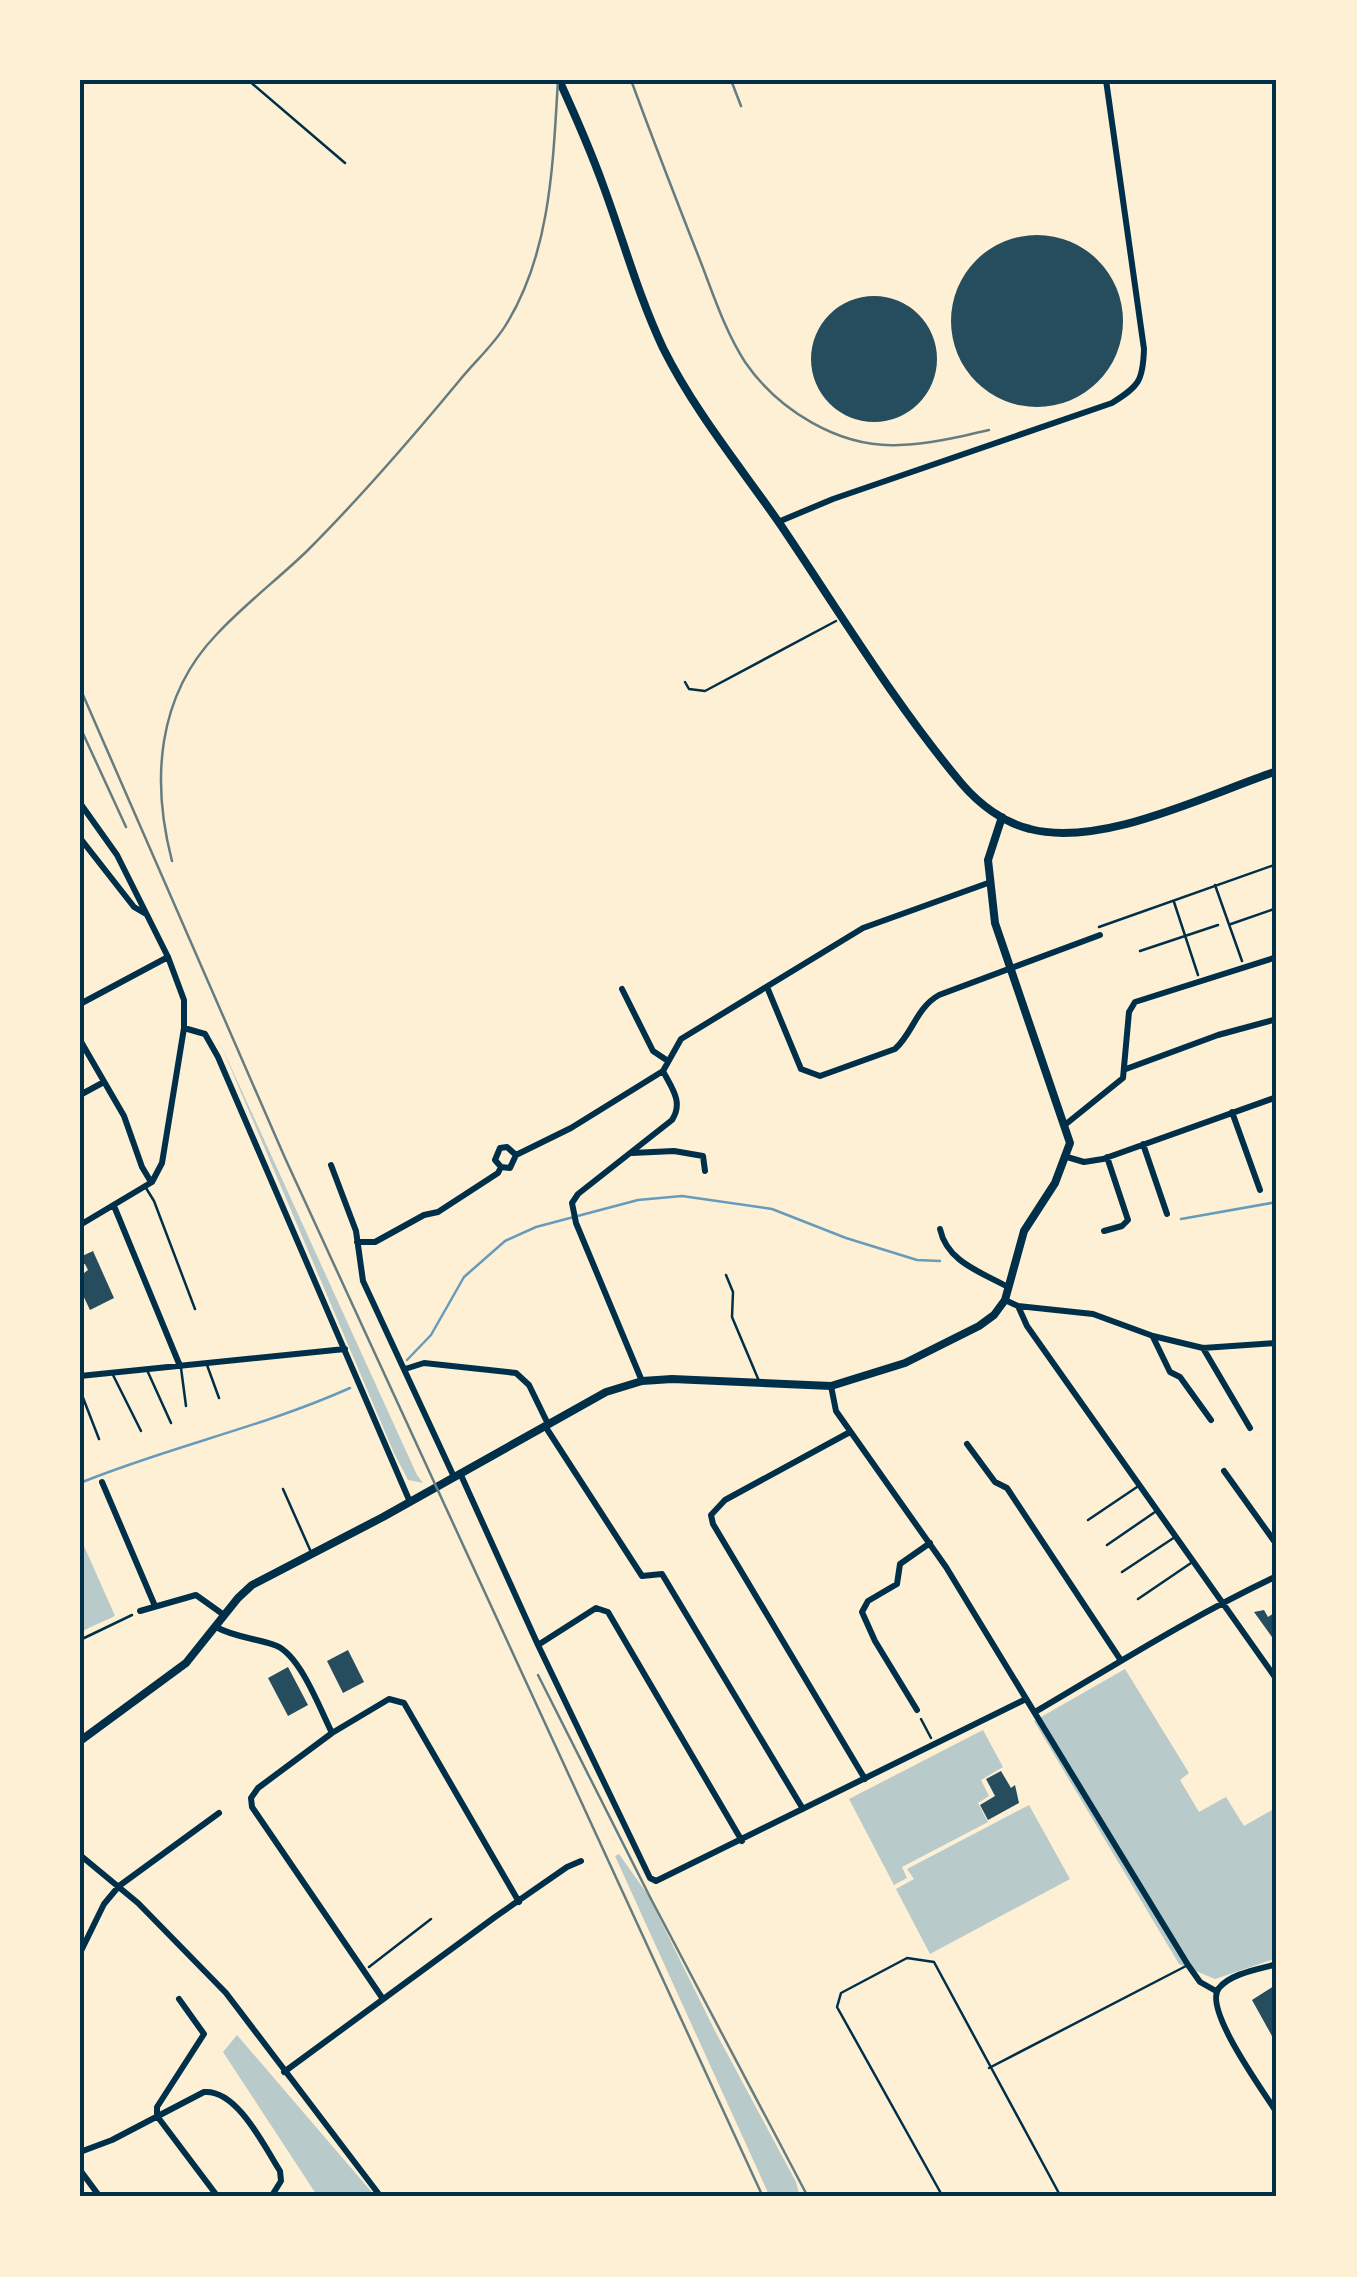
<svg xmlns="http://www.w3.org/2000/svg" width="1357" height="2277" viewBox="0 0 1357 2277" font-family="'PT Sans',sans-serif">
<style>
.green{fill:#b9caca}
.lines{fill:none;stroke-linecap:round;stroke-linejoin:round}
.stream{stroke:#669bbc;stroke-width:2.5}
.building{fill:#264d5e}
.path{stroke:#003049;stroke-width:2.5}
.service{stroke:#003049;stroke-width:2.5}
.minor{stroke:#003049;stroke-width:6}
.tertiary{stroke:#003049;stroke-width:8}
.rail{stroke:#657d81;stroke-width:2.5}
.neatline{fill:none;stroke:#003049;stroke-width:4}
</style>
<rect width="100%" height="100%" fill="#fdf0d5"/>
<path class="green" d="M 220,1043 L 417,1475 L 423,1483 L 408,1480 L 394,1453 Z
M 80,1537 L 115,1616 L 80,1632 Z
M 1125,1669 L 1189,1773 L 1180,1780 L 1199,1812 L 1226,1797 L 1244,1826 L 1277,1807 L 1277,1958 L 1215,1979 L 1179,1964 L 1034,1721 Z
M 983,1730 L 1003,1767 L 981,1780 L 989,1796 L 978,1803 L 988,1822 L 902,1867 L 907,1878 L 894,1885 L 849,1799 Z
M 1029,1805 L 1070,1879 L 930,1954 L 896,1889 L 914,1879 L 907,1869 Z
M 619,1854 L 648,1895 L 715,2031 L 796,2182 L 800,2197 L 770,2197 L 615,1856 Z
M 237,2035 L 376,2197 L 318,2197 L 223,2052 Z"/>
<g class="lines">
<path class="stream" d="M 1181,1219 L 1277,1202
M 407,1360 L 431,1335 L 464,1277 L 505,1241 L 536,1227 L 638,1200 L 682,1196 L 772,1209 L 846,1238 L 917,1260 L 940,1261
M 80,1483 C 168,1447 263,1427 350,1388"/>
</g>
<path class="building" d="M951 321a86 86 0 1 1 172 0a86 86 0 1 1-172 0Z
M811 359a63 63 0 1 1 126 0a63 63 0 1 1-126 0Z
M 93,1251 L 114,1298 L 90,1310 L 80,1289 L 80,1276 L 88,1270 L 85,1264 L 80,1266 L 80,1257 Z
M 1264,1610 L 1268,1617 L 1277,1611 L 1277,1644 L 1254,1612 Z
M 348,1650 L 364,1682 L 343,1693 L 327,1661 Z
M 288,1667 L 308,1705 L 288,1716 L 268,1678 Z
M 1001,1771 L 1011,1788 L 1015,1785 L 1019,1803 L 988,1820 L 980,1805 L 995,1796 L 986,1779 Z
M 1277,1984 L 1277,2045 L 1252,2000 Z"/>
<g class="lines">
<path class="path" d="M 685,682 L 689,689 L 705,691 L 836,621
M 1215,885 L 1242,961
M 1174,902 L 1198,975
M 1231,924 L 1277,908
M 1099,927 L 1277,864
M 1140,951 L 1218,925
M 80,1640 L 132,1615
M 921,1719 L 931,1738
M 369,1967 L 431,1919"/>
<path class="service" d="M 248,80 L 345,163
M 146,1188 L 154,1201 L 195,1309
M 726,1275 L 733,1292 L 732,1317 L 759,1381
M 207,1365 L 219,1398
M 181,1368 L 186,1406
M 147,1370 L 171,1423
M 112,1373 L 141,1431
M 80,1390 L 99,1439
M 283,1489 L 311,1552
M 1088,1520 L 1137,1487
M 1107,1545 L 1155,1512
M 1122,1572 L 1175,1537
M 1138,1599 L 1191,1563
M 989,2068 L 1186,1966
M 943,2197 L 837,2007 L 841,1993 L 907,1958 L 934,1962 L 1061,2197"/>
<path class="minor" d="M 778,522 L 833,499 L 1112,403 C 1139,386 1143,381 1144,349 L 1106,80
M 80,803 L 117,855 L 168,957 L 184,1000 L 184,1028 L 162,1163 L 152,1182 L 80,1225
M 80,838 L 134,907 L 146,914
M 767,987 L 801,1069 L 820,1076 L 895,1049 C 913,1033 916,1008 939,995 L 1100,935
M 622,989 L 653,1051 L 668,1061
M 80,1004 L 168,957
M 184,1028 L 205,1034 L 218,1057 L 410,1502
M 80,1040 L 124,1116 L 142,1167 L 151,1182
M 1126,1069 L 1218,1035 L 1277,1019
M 80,1095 L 104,1082
M 1232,1112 L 1260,1190
M 1066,1124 L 1123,1078 L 1129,1012 L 1135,1002 L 1277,957
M 1143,1144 L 1167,1214
M 632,1153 L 674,1151 L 703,1156 L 705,1171
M 516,1155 L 507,1147 L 500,1148 L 495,1160 L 501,1167 L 510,1168 L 516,1155 L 571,1128 L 663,1071
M 1067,1157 L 1084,1162 L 1103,1159 L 1277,1097
M 331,1165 L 356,1231 L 363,1281 L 454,1477
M 114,1206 L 180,1366
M 940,1229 C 947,1262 981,1272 1008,1287
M 1104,1231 L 1122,1226 L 1128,1220 L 1107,1157
M 357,1242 L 375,1242 L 424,1215 L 438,1212 L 498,1173 L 501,1167
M 1005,1300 L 1018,1306 L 1093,1314 L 1153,1336 L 1203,1348 L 1277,1343
M 1018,1306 L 1027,1326 L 1277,1680
M 1153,1337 L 1170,1372 L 1180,1377 L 1211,1420
M 1203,1348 L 1250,1428
M 405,1369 L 424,1363 L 516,1373 L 529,1385 L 548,1424
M 80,1376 L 345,1349
M 642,1381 L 576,1223 L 572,1203 L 578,1194 L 672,1120 C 684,1102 671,1087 663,1071 L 681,1039 L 863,928 L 988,883
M 831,1386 L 836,1411 L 946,1567 L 1188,1965 L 1200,1982 L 1216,1991
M 545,1426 L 642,1576 L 662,1574 L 803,1809
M 850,1432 L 725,1500 L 711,1515 L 713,1524 L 865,1779
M 967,1444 L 995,1482 L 1007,1488 L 1120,1659
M 1276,1462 L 1277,1463
M 1224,1471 L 1277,1545
M 460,1473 L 538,1645 L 650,1878 L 656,1881 L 1026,1699
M 102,1482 L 155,1606
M 140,1611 L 196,1595 L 224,1615
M 216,1627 C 236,1638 257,1638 277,1646 C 301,1657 320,1709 332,1733 L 258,1788 L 251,1798 L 252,1807 L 383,1999
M 538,1645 L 596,1608 L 608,1612 L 742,1841
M 917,1710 L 875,1641 L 862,1612 L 868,1601 L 897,1584 L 900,1564 L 930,1543
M 1035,1712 C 1115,1665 1192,1616 1277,1576
M 332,1733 L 389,1699 L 404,1703 L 519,1902
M 80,1855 L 138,1903 L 226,1993 L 381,2197
M 80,1953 L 104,1904 L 119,1886 L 219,1813
M 1277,1964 C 1260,1969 1231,1973 1219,1988 C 1202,2008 1264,2092 1277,2113
M 179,1999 L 204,2034 L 157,2107 L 157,2116 L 218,2197
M 284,2072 L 495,1917 L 567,1867 L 581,1861
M 80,2152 L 112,2140 L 204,2092 C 237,2089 264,2146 280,2171 L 281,2181 L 271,2197
M 80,2170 L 100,2197"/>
<path class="tertiary" d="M 559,80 C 575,115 590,149 603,185 C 623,239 638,295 663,348 C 695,412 739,465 780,524 C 839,611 894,703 962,784 C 979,804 1004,823 1030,829 C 1102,848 1208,794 1277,771
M 80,1741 L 186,1663 L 238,1598 L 252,1585 L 383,1517 L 606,1392 L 642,1381 L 672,1379 L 831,1386 L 905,1363 L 979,1326 L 994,1315 L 1005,1300 L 1024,1231 L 1055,1183 L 1070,1143 L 995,923 L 988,860 L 1002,817"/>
<path class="rail" d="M 631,80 C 652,137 674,194 696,250 C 711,287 723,328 745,362 C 778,410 839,448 899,445 C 930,444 959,437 989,430
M 731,80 L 741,106
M 80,688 L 285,1158 L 763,2197
M 80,727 L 126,827
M 172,861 C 151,780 157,696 217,634 C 245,604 278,579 307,551 C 360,498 411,439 459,381 C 474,362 495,344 507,323 C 551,251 553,162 558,80
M 538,1675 L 651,1899 L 808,2197"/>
</g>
<rect width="1357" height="2277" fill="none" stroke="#fdf0d5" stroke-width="165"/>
<rect x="82" y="82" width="1192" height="2112" class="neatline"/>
</svg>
